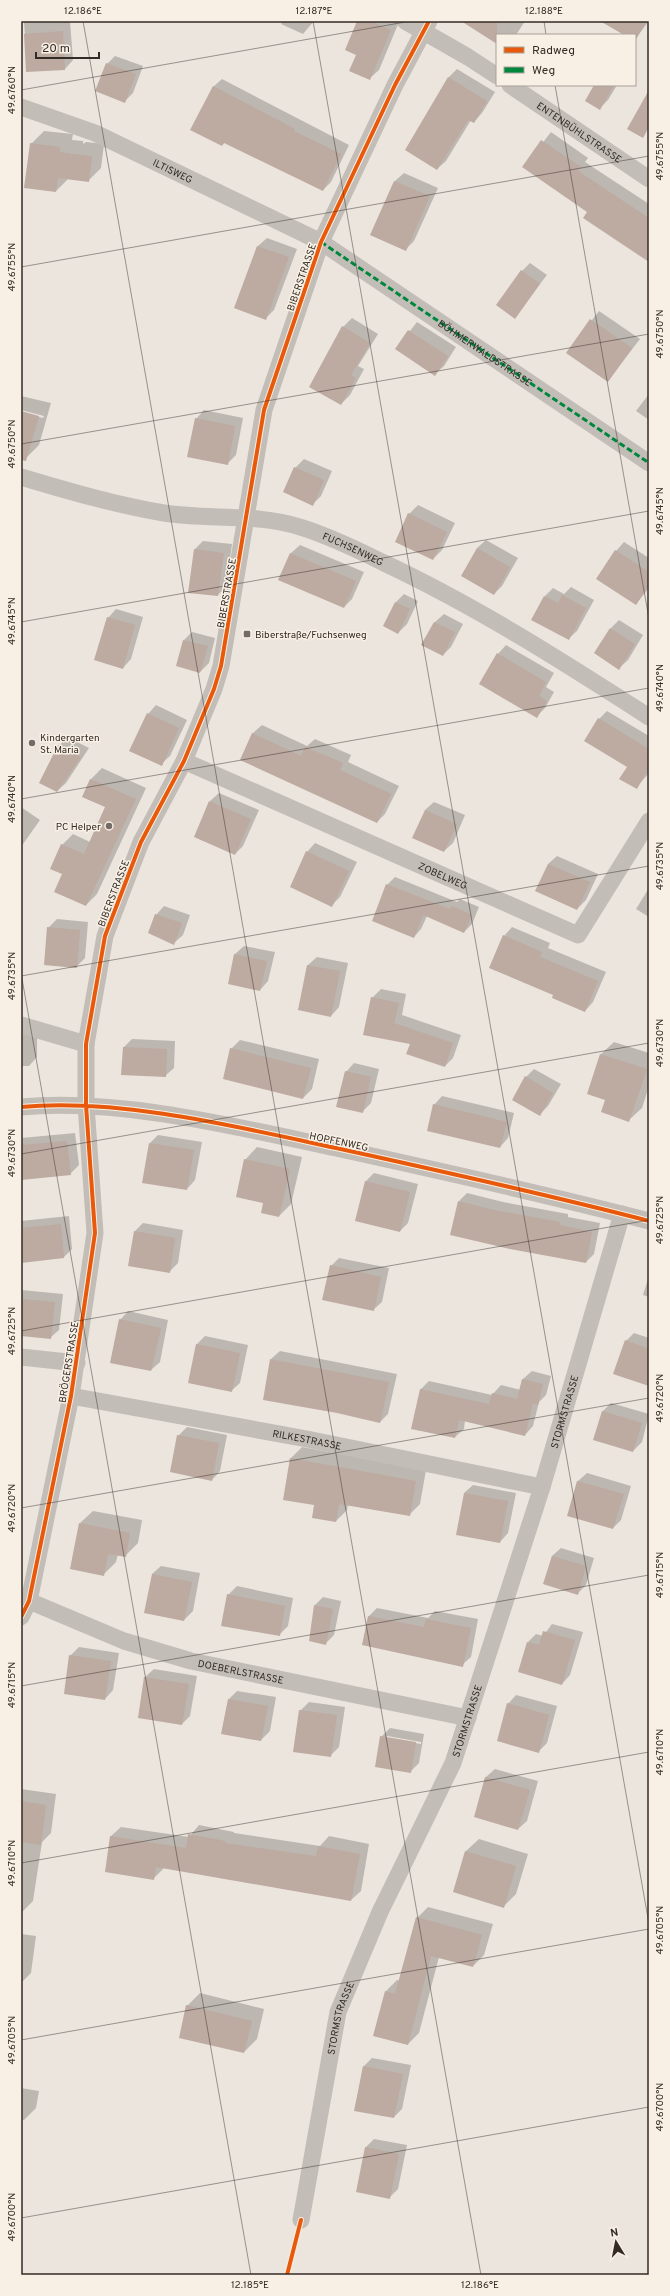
<svg xmlns="http://www.w3.org/2000/svg" width="670" height="2296" viewBox="0 0 670 2296" font-family="Overpass,sans-serif">
<style>
.shadow{fill:#0003;fill-rule:evenodd}
.building{fill:#bdaaa0}
.lines{fill:none;stroke-linecap:round;stroke-linejoin:round}
.street{stroke:#c3bdb7;stroke-width:17}
.quiet{stroke:#00873e;stroke-width:3;stroke-dasharray:6 3;stroke-linecap:butt}
.cycleway-casing{stroke:#f8f0e4;stroke-width:6}
.cycleway{stroke:#e8590c;stroke-width:4}
.ticks{fill:none;stroke:#332b26;stroke-width:1;stroke-opacity:0.45}
.poi-dot{fill:#736c66;stroke:#f8f0e4;stroke-width:1.5}
.labels{text-anchor:middle;stroke-width:3;stroke-linejoin:round;paint-order:stroke}
.street-label{font-size:10px;fill:#332b26;stroke:#f8f0e4}
.poi-label{font-size:10px;fill:#332b26;stroke:#f8f0e4;text-anchor:start}
.neatline{fill:none;stroke:#332b26;stroke-width:1.5}
.ticks-label{font-size:10px;text-anchor:middle;fill:#332b26}
</style>
<rect width="100%" height="100%" fill="#ebe5de"/>
<path class="shadow" d="M 24,21 L 70,21 L 73,60 L 65,69 L 27,71 Z
M 283,21 L 314,21 L 303,34 L 281,24 Z
M 358,21 L 399,22 L 379,70 L 370,78 L 357,54 Z
M 479,21 L 525,21 L 516,35 L 497,35 L 497,43 Z
M 602,21 L 649,21 L 635,39 L 635,35 L 626,35 Z
M 115,56 L 143,66 L 133,93 L 125,101 L 107,64 Z
M 457,69 L 495,92 L 482,113 L 474,122 L 471,120 L 446,161 L 437,169 L 407,150 L 449,77 Z
M 222,79 L 349,145 L 331,182 L 323,190 L 225,142 L 222,145 L 213,87 Z
M 596,85 L 617,85 L 608,100 L 600,108 Z
M 44,131 L 73,134 L 72,140 L 83,141 L 83,144 L 86,142 L 104,144 L 101,168 L 88,181 L 68,179 L 56,191 L 31,144 Z
M 551,132 L 588,158 L 585,162 L 649,204 L 649,261 L 588,212 L 524,167 Z
M 404,173 L 438,188 L 414,241 L 405,250 L 371,235 L 395,181 Z
M 267,238 L 297,249 L 274,310 L 266,318 L 258,246 Z
M 530,263 L 547,275 L 514,317 L 522,271 Z
M 599,311 L 640,339 L 608,381 L 567,352 Z
M 352,318 L 378,334 L 358,366 L 364,369 L 350,395 L 341,404 L 311,386 L 343,327 Z
M 417,322 L 456,347 L 444,366 L 435,374 L 396,349 Z
M 649,394 L 649,420 L 636,411 Z
M 21,396 L 51,403 L 39,445 L 27,457 L 21,456 L 21,412 L 43,418 L 44,416 L 21,410 Z
M 204,410 L 243,418 L 236,455 L 227,464 L 196,419 Z
M 304,459 L 332,471 L 321,496 L 313,504 L 295,468 Z
M 418,505 L 455,523 L 442,550 L 433,559 L 409,514 Z
M 486,540 L 518,558 L 502,586 L 494,594 L 477,548 Z
M 203,541 L 232,544 L 226,587 L 218,595 L 195,549 Z
M 624,542 L 649,558 L 649,588 L 636,604 L 616,551 Z
M 300,545 L 364,572 L 352,599 L 344,607 L 280,580 L 291,553 Z
M 571,587 L 594,600 L 577,631 L 568,639 L 545,596 L 553,588 L 564,594 Z
M 404,594 L 418,601 L 407,624 L 398,633 L 384,626 L 396,602 Z
M 116,609 L 143,617 L 131,659 L 123,668 L 108,618 Z
M 444,614 L 463,624 L 451,647 L 443,655 L 422,645 L 435,622 Z
M 619,620 L 643,635 L 628,660 L 619,668 L 611,628 Z
M 192,632 L 215,638 L 209,663 L 200,672 L 184,640 Z
M 506,645 L 554,673 L 546,687 L 554,692 L 545,708 L 536,717 L 498,654 Z
M 156,705 L 187,720 L 170,756 L 161,764 L 148,714 Z
M 607,711 L 649,736 L 649,773 L 636,788 L 628,766 L 599,719 Z
M 262,725 L 307,746 L 315,739 L 351,755 L 348,762 L 399,786 L 385,814 L 377,822 L 241,759 L 253,733 Z
M 67,737 L 89,748 L 66,783 L 57,791 L 59,746 Z
M 102,768 L 146,788 L 97,894 L 86,905 L 63,874 L 62,845 L 73,834 L 90,842 L 106,806 L 83,797 L 91,779 Z
M 219,793 L 259,810 L 243,846 L 235,854 L 210,801 Z
M 434,802 L 465,815 L 453,843 L 444,851 L 425,810 Z
M 21,807 L 40,820 L 21,847 Z
M 315,843 L 357,862 L 340,897 L 332,905 L 307,852 Z
M 557,856 L 598,874 L 586,900 L 577,909 L 548,864 Z
M 395,877 L 457,902 L 460,899 L 479,907 L 472,924 L 464,932 L 427,916 L 421,929 L 414,937 L 387,885 Z
M 649,888 L 649,917 L 636,909 Z
M 164,906 L 190,915 L 183,935 L 174,943 L 156,915 Z
M 57,919 L 88,922 L 85,958 L 76,967 L 48,928 Z
M 512,927 L 550,943 L 548,948 L 606,972 L 593,1002 L 585,1011 L 555,995 L 504,936 Z
M 244,946 L 275,952 L 268,981 L 260,990 L 229,983 L 235,954 Z
M 317,957 L 348,963 L 339,1007 L 331,1016 L 299,1009 L 308,965 Z
M 381,989 L 406,994 L 402,1015 L 461,1035 L 453,1058 L 445,1066 L 411,1043 L 372,998 Z
M 21,1027 L 37,1030 L 37,1057 L 29,1066 L 21,1066 Z
M 132,1039 L 175,1041 L 174,1068 L 165,1076 L 124,1047 Z
M 240,1040 L 319,1059 L 312,1089 L 303,1098 L 231,1049 Z
M 614,1042 L 649,1053 L 649,1086 L 642,1108 L 629,1120 L 601,1054 Z
M 354,1063 L 379,1069 L 371,1103 L 362,1112 L 346,1072 Z
M 534,1069 L 561,1084 L 548,1106 L 539,1115 L 526,1077 Z
M 442,1096 L 514,1113 L 508,1138 L 500,1147 L 434,1105 Z
M 75,1133 L 79,1165 L 70,1174 L 21,1179 L 21,1138 Z
M 158,1135 L 202,1142 L 195,1180 L 187,1189 L 150,1143 Z
M 257,1147 L 302,1157 L 291,1204 L 279,1216 L 264,1202 L 245,1160 Z
M 374,1173 L 418,1184 L 408,1223 L 400,1231 L 366,1181 Z
M 467,1193 L 503,1202 L 568,1214 L 568,1217 L 600,1223 L 594,1254 L 586,1262 L 459,1201 Z
M 69,1216 L 72,1249 L 64,1257 L 21,1262 L 21,1221 Z
M 143,1223 L 183,1230 L 178,1263 L 169,1272 L 135,1231 Z
M 339,1258 L 389,1268 L 382,1302 L 373,1310 L 331,1266 Z
M 649,1276 L 649,1297 L 643,1295 Z
M 21,1290 L 63,1294 L 59,1330 L 50,1338 L 21,1335 Z
M 128,1311 L 168,1320 L 160,1362 L 151,1370 L 111,1362 L 120,1320 Z
M 634,1333 L 649,1338 L 649,1385 L 626,1341 Z
M 205,1336 L 248,1345 L 240,1383 L 231,1391 L 189,1382 L 197,1344 Z
M 280,1351 L 397,1374 L 388,1414 L 380,1422 L 337,1412 L 271,1359 Z
M 532,1371 L 551,1376 L 546,1395 L 539,1402 L 533,1426 L 525,1435 L 465,1420 L 464,1429 L 455,1437 L 413,1428 L 421,1389 L 429,1381 L 492,1395 L 501,1385 L 521,1390 L 523,1379 Z
M 611,1403 L 649,1414 L 642,1442 L 633,1451 L 595,1439 L 603,1411 Z
M 187,1427 L 227,1435 L 220,1471 L 212,1480 L 178,1436 Z
M 302,1447 L 426,1470 L 420,1504 L 409,1515 L 348,1505 L 347,1510 L 336,1521 L 315,1504 L 291,1458 Z
M 587,1473 L 631,1486 L 621,1520 L 613,1528 L 568,1515 L 578,1481 Z
M 473,1485 L 516,1493 L 508,1533 L 500,1542 L 464,1493 Z
M 93,1511 L 142,1520 L 138,1543 L 125,1556 L 118,1554 L 116,1562 L 104,1574 L 80,1523 Z
M 561,1548 L 594,1558 L 586,1585 L 577,1594 L 544,1584 L 552,1556 Z
M 161,1566 L 200,1573 L 193,1611 L 184,1620 L 152,1574 Z
M 237,1586 L 293,1598 L 288,1626 L 280,1634 L 228,1595 Z
M 323,1597 L 341,1601 L 334,1635 L 325,1644 L 315,1605 Z
M 377,1608 L 428,1618 L 435,1611 L 478,1619 L 471,1657 L 462,1665 L 363,1644 L 369,1616 Z
M 552,1624 L 583,1632 L 570,1675 L 562,1684 L 528,1642 L 536,1634 L 543,1636 Z
M 79,1647 L 119,1653 L 113,1690 L 105,1699 L 70,1656 Z
M 154,1669 L 197,1676 L 190,1716 L 182,1724 L 139,1717 L 145,1677 Z
M 237,1691 L 276,1697 L 270,1731 L 261,1740 L 229,1699 Z
M 516,1695 L 557,1706 L 547,1743 L 538,1752 L 508,1704 Z
M 309,1702 L 345,1707 L 339,1747 L 330,1756 L 300,1711 Z
M 390,1728 L 424,1734 L 419,1763 L 411,1771 L 381,1737 ZM 387,1736 L 421,1742 L 421,1744 L 387,1738 Z
M 495,1769 L 538,1781 L 527,1821 L 518,1829 L 475,1816 L 486,1777 Z
M 21,1789 L 56,1794 L 51,1833 L 42,1842 L 33,1901 L 22,1912 Z
M 199,1825 L 234,1832 L 234,1833 L 320,1846 L 329,1836 L 369,1844 L 361,1891 L 351,1900 L 164,1868 L 154,1878 L 111,1836 L 121,1827 L 189,1837 Z
M 479,1839 L 528,1854 L 516,1894 L 504,1906 L 454,1891 L 466,1851 Z
M 428,1907 L 493,1924 L 484,1955 L 473,1966 L 439,1957 L 419,2033 L 408,2044 L 386,1991 L 397,1980 L 400,1981 L 417,1918 Z
M 21,1934 L 36,1936 L 31,1973 L 21,1983 Z
M 200,1993 L 264,2009 L 257,2039 L 244,2052 L 187,2006 Z
M 372,2058 L 411,2065 L 402,2109 L 394,2117 L 364,2066 Z
M 21,2088 L 39,2091 L 36,2108 L 24,2120 L 21,2120 Z
M 374,2139 L 407,2145 L 398,2189 L 390,2197 L 357,2191 L 366,2147 Z"/>
<path class="building" d="M 357,21 L 370,21 L 391,30 L 370,80 L 349,71 L 356,55 L 345,50 Z
M 461,21 L 497,21 L 497,44 Z
M 600,21 L 647,21 L 635,41 L 635,35 L 624,35 Z
M 63,31 L 65,70 L 26,72 L 24,34 Z
M 106,63 L 136,74 L 125,103 L 95,91 Z
M 448,77 L 487,101 L 474,123 L 468,120 L 437,170 L 405,150 Z
M 594,85 L 614,85 L 600,110 L 585,101 Z
M 213,86 L 295,129 L 294,131 L 341,154 L 323,191 L 224,143 L 222,146 L 190,130 Z
M 649,90 L 649,127 L 643,138 L 627,129 Z
M 541,140 L 581,167 L 578,171 L 649,218 L 649,262 L 583,218 L 587,212 L 522,167 Z
M 30,143 L 60,147 L 60,152 L 71,154 L 71,157 L 72,154 L 92,156 L 89,182 L 58,178 L 56,192 L 24,188 Z
M 394,181 L 430,196 L 406,251 L 370,235 Z
M 257,246 L 289,257 L 266,320 L 234,308 Z
M 521,270 L 540,284 L 515,319 L 496,305 Z
M 590,319 L 632,348 L 608,382 L 566,353 Z
M 342,326 L 370,343 L 351,375 L 356,378 L 341,405 L 309,387 Z
M 408,330 L 448,356 L 435,376 L 395,349 Z
M 21,411 L 39,416 L 26,461 L 21,460 Z
M 195,418 L 235,426 L 228,465 L 187,457 Z
M 294,467 L 324,480 L 313,506 L 283,492 Z
M 408,513 L 447,532 L 433,560 L 395,542 Z
M 477,548 L 510,567 L 494,595 L 461,576 Z
M 194,549 L 224,553 L 218,596 L 188,593 Z
M 615,550 L 649,572 L 649,585 L 636,605 L 596,579 Z
M 290,553 L 356,581 L 344,608 L 278,580 Z
M 562,595 L 586,608 L 569,640 L 531,620 L 544,596 L 558,603 Z
M 395,602 L 410,609 L 398,634 L 383,626 Z
M 107,617 L 135,625 L 123,669 L 94,660 Z
M 434,622 L 455,632 L 443,656 L 421,645 Z
M 610,628 L 635,644 L 619,670 L 594,653 Z
M 183,640 L 208,646 L 200,673 L 176,666 Z
M 497,653 L 546,682 L 539,696 L 547,701 L 537,718 L 479,684 Z
M 147,713 L 179,728 L 162,766 L 129,751 Z
M 598,718 L 649,749 L 649,768 L 637,789 L 619,779 L 627,767 L 584,741 Z
M 252,733 L 301,756 L 305,747 L 343,763 L 340,770 L 391,794 L 377,823 L 240,760 Z
M 58,745 L 81,757 L 57,792 L 39,783 Z
M 90,779 L 136,799 L 86,906 L 54,892 L 62,874 L 50,869 L 61,844 L 84,854 L 105,807 L 82,797 Z
M 209,801 L 251,819 L 235,855 L 194,837 Z
M 425,810 L 457,824 L 444,852 L 412,838 Z
M 306,851 L 349,871 L 332,907 L 290,887 Z
M 548,864 L 590,882 L 577,910 L 535,891 Z
M 386,884 L 450,909 L 452,906 L 472,915 L 464,933 L 423,915 L 414,938 L 372,921 Z
M 155,914 L 182,923 L 174,945 L 148,933 Z
M 47,927 L 80,930 L 77,968 L 44,965 Z
M 503,935 L 542,952 L 540,957 L 598,981 L 585,1012 L 552,998 L 553,995 L 489,968 Z
M 234,954 L 267,961 L 260,991 L 228,984 Z
M 307,965 L 340,971 L 331,1017 L 298,1010 Z
M 371,997 L 399,1003 L 394,1023 L 453,1043 L 445,1067 L 406,1054 L 410,1044 L 363,1035 Z
M 123,1047 L 167,1049 L 166,1077 L 121,1075 Z
M 230,1048 L 311,1068 L 303,1099 L 223,1079 Z
M 600,1054 L 647,1069 L 629,1122 L 601,1112 L 605,1100 L 587,1094 Z
M 345,1071 L 371,1077 L 363,1113 L 336,1107 Z
M 525,1076 L 553,1093 L 540,1116 L 512,1100 Z
M 433,1104 L 507,1122 L 500,1148 L 427,1131 Z
M 67,1141 L 71,1175 L 21,1180 L 21,1145 Z
M 149,1143 L 194,1150 L 187,1190 L 142,1183 Z
M 244,1159 L 290,1169 L 279,1217 L 261,1213 L 263,1203 L 236,1197 Z
M 365,1181 L 410,1192 L 400,1232 L 355,1221 Z
M 458,1201 L 494,1210 L 560,1222 L 560,1225 L 592,1232 L 586,1263 L 510,1249 L 450,1235 Z
M 61,1224 L 64,1258 L 21,1263 L 21,1228 Z
M 134,1231 L 175,1238 L 170,1273 L 128,1266 Z
M 330,1265 L 381,1277 L 374,1311 L 322,1300 Z
M 21,1299 L 55,1302 L 51,1339 L 21,1336 Z
M 119,1319 L 161,1328 L 151,1371 L 110,1363 Z
M 625,1340 L 649,1349 L 649,1386 L 613,1374 Z
M 196,1344 L 240,1353 L 232,1392 L 188,1383 Z
M 270,1359 L 389,1382 L 380,1423 L 337,1413 L 263,1400 Z
M 522,1379 L 543,1384 L 538,1405 L 533,1403 L 525,1436 L 459,1420 L 455,1438 L 411,1429 L 420,1389 L 489,1404 L 492,1393 L 517,1399 Z
M 602,1411 L 642,1423 L 633,1452 L 593,1440 Z
M 177,1435 L 219,1443 L 212,1481 L 170,1472 Z
M 290,1458 L 416,1481 L 410,1516 L 339,1504 L 336,1522 L 312,1518 L 314,1505 L 283,1500 Z
M 577,1481 L 624,1494 L 613,1529 L 567,1516 Z
M 464,1493 L 508,1501 L 500,1543 L 456,1535 Z
M 79,1523 L 130,1533 L 126,1557 L 108,1554 L 104,1576 L 70,1569 Z
M 552,1556 L 586,1566 L 578,1595 L 543,1584 Z
M 152,1574 L 192,1582 L 184,1621 L 144,1613 Z
M 227,1594 L 285,1606 L 280,1636 L 221,1626 Z
M 314,1605 L 333,1609 L 326,1645 L 309,1641 Z
M 368,1616 L 424,1627 L 426,1619 L 471,1628 L 463,1667 L 362,1645 Z
M 543,1631 L 575,1640 L 562,1685 L 518,1672 L 527,1642 L 539,1645 Z
M 69,1655 L 111,1661 L 105,1700 L 64,1694 Z
M 144,1677 L 189,1684 L 182,1725 L 138,1718 Z
M 228,1699 L 268,1706 L 261,1741 L 221,1734 Z
M 507,1703 L 549,1715 L 539,1753 L 497,1741 Z
M 299,1710 L 337,1715 L 331,1757 L 293,1752 Z
M 380,1736 L 416,1742 L 411,1773 L 375,1767 Z
M 485,1777 L 530,1790 L 518,1830 L 474,1817 Z
M 21,1801 L 46,1805 L 41,1845 L 21,1842 Z
M 188,1834 L 225,1841 L 225,1843 L 316,1856 L 318,1846 L 360,1854 L 351,1901 L 156,1867 L 154,1880 L 105,1872 L 110,1836 L 186,1848 Z
M 465,1851 L 516,1866 L 504,1908 L 453,1892 Z
M 416,1917 L 482,1935 L 473,1967 L 431,1956 L 408,2045 L 373,2036 L 385,1991 L 395,1994 Z
M 186,2005 L 252,2021 L 244,2053 L 179,2038 Z
M 363,2066 L 403,2074 L 394,2118 L 354,2111 Z
M 365,2147 L 399,2154 L 390,2199 L 356,2192 Z"/>
<g class="lines">
<g class="street">
<path d="M 405,21 L 468,57 L 497,76"/>
<path id="s1" d="M 510,85 L 649,179"/>
<path id="s2" d="M 21,107 L 95,133 L 321,242 L 649,463"/>
<path id="s3" d="M 21,477 C 68,491 116,505 164,513 C 209,520 256,513 300,527 C 329,536 356,549 382,562 C 476,606 562,661 649,717"/>
<path id="s4" d="M 184,761 L 578,935 L 649,821"/>
<path d="M 21,1025 L 86,1044"/>
<path d="M 21,1107 C 120,1098 238,1127 336,1148 C 441,1171 545,1194 649,1221"/>
<path d="M 21,1357 L 77,1363"/>
<path id="s5" d="M 71,1396 L 307,1439 L 542,1487"/>
<path id="s6" d="M 21,1600 L 29,1601 L 124,1641 L 191,1661 L 468,1718"/>
<path d="M 21,1617 L 29,1601 L 71,1396 L 95,1233 L 86,1105 L 86,1044 L 105,936 L 141,842 L 184,761 L 214,689 L 221,666 L 264,410 L 321,242 L 395,85 L 429,21"/>
<path id="s7" d="M 301,2220 L 338,2012 L 380,1912 L 453,1763 L 542,1487 L 622,1214"/>
</g>
<path class="quiet" id="s8" d="M 321,242 L 649,463"/>
<g class="cycleway-casing">
<path id="cycleway" d="M 21,1107 C 120,1098 238,1127 336,1148 C 441,1171 545,1194 649,1221
M 21,1617 L 29,1601 L 71,1396 L 95,1233 L 86,1105 L 86,1044 L 105,936 L 141,842 L 184,761 L 214,689 L 221,666 L 264,410 L 321,242 L 395,85 L 429,21
M 287,2275 L 301,2220"/>
</g>
<use href="#cycleway" class="cycleway"/>
</g>
<path class="ticks" d="M 83,21 L 481,2275M 313,21 L 649,1924M 544,21 L 546,35M 555,85 L 649,619M 21,90 L 411,21M 21,267 L 649,156M 21,444 L 649,334M 21,622 L 649,511M 21,799 L 649,688M 21,973 L 251,2275M 21,976 L 649,866M 21,1154 L 649,1043M 21,1331 L 649,1220M 21,1508 L 649,1398M 21,1686 L 649,1575M 21,1863 L 649,1752M 21,2040 L 649,1929M 21,2218 L 649,2107"/>
<g class="poi-dot">
<rect x="243" y="630" width="8" height="8" rx="2"/>
<circle cx="32" cy="743" r="4"/>
<circle cx="109" cy="826" r="4"/>
</g>
<g class="labels">
<g class="street-label">
<text dy="4" stroke="none"><textPath href="#s1" startOffset="84">ENTENBÜHLSTRASSE</textPath></text>
<text dy="4" stroke="none"><textPath href="#s2" startOffset="165">ILTISWEG</textPath></text>
<text transform="translate(301 277) rotate(-71)" y="4">BIBERSTRASSE</text>
<text dy="4" stroke="none"><textPath href="#s8" startOffset="198">BÖHMERWALDSTRASSE</textPath></text>
<text dy="4" stroke="none"><textPath href="#s3" startOffset="342">FUCHSENWEG</textPath></text>
<text transform="translate(226 593) rotate(-80)" y="4">BIBERSTRASSE</text>
<text dy="4" stroke="none"><textPath href="#s4" startOffset="283">ZOBELWEG</textPath></text>
<text transform="translate(113 893) rotate(-69)" y="4">BIBERSTRASSE</text>
<text transform="translate(339 1141) rotate(12)" y="4">HOPFENWEG</text>
<text transform="translate(68 1362) rotate(-81)" y="4">BRÖGERSTRASSE</text>
<text dy="4" stroke="none"><textPath href="#s7" startOffset="854">STORMSTRASSE</textPath></text>
<text dy="4" stroke="none"><textPath href="#s5" startOffset="240">RILKESTRASSE</textPath></text>
<text dy="4" stroke="none"><textPath href="#s6" startOffset="232">DOEBERLSTRASSE</textPath></text>
<text dy="4" stroke="none"><textPath href="#s7" startOffset="530">STORMSTRASSE</textPath></text>
<text dy="4" stroke="none"><textPath href="#s7" startOffset="206">STORMSTRASSE</textPath></text>
</g>
<g class="poi-label">
<text x="255" y="638">Biberstraße/Fuchsenweg</text>
<text x="40" y="741">Kindergarten<tspan x="40" dy="12">St. Maria</tspan></text>
<text x="101" y="830" text-anchor="end">PC Helper</text>
</g>
</g>
<rect width="670" height="2296" fill="none" stroke="#f8f0e4" stroke-width="44"/>
<rect x="496" y="34" width="140" height="52" fill="#f8f0e4" stroke="#a9a198"/>
<rect x="504" y="47" width="20" height="6" fill="#e8590c" stroke="#a9a198"/>
<text x="532" y="54" font-size="12" fill="#332b26">Radweg</text>
<rect x="504" y="67" width="20" height="6" fill="#00873e" stroke="#a9a198"/>
<text x="532" y="74" font-size="12" fill="#332b26">Weg</text>
<g transform="translate(616 2242) rotate(350)" stroke="#f8f0e4" stroke-width="3" paint-order="stroke">
<path d="M0-3L7 15L0 10L-7 15Z" fill="#332b26"/>
<text y="-6" font-size="11" font-weight="bold" text-anchor="middle" fill="#332b26">N</text>
</g>
<path d="M36 52v6h63v-6" fill="none" stroke="#332b26" stroke-width="2"/>
<text x="42" y="52" font-size="12" fill="#332b26" stroke="#f8f0e4" stroke-width="3" paint-order="stroke">20 m</text>
<rect x="22" y="22" width="626" height="2252" class="neatline"/>
<g class="ticks-label">
<text x="83" y="14">12.186°E</text>
<text x="314" y="14">12.187°E</text>
<text x="544" y="14">12.188°E</text>
<text transform="translate(11 90) rotate(-90)" y="4">49.6760°N</text>
<text transform="translate(659 156) rotate(-90)" y="4">49.6755°N</text>
<text transform="translate(11 267) rotate(-90)" y="4">49.6755°N</text>
<text transform="translate(659 334) rotate(-90)" y="4">49.6750°N</text>
<text transform="translate(11 444) rotate(-90)" y="4">49.6750°N</text>
<text transform="translate(659 511) rotate(-90)" y="4">49.6745°N</text>
<text transform="translate(11 621) rotate(-90)" y="4">49.6745°N</text>
<text transform="translate(659 688) rotate(-90)" y="4">49.6740°N</text>
<text transform="translate(11 799) rotate(-90)" y="4">49.6740°N</text>
<text transform="translate(659 866) rotate(-90)" y="4">49.6735°N</text>
<text transform="translate(11 976) rotate(-90)" y="4">49.6735°N</text>
<text transform="translate(659 1043) rotate(-90)" y="4">49.6730°N</text>
<text transform="translate(11 1153) rotate(-90)" y="4">49.6730°N</text>
<text transform="translate(659 1220) rotate(-90)" y="4">49.6725°N</text>
<text transform="translate(11 1331) rotate(-90)" y="4">49.6725°N</text>
<text transform="translate(659 1398) rotate(-90)" y="4">49.6720°N</text>
<text transform="translate(11 1508) rotate(-90)" y="4">49.6720°N</text>
<text transform="translate(659 1575) rotate(-90)" y="4">49.6715°N</text>
<text transform="translate(11 1685) rotate(-90)" y="4">49.6715°N</text>
<text transform="translate(659 1752) rotate(-90)" y="4">49.6710°N</text>
<text transform="translate(11 1863) rotate(-90)" y="4">49.6710°N</text>
<text transform="translate(659 1930) rotate(-90)" y="4">49.6705°N</text>
<text transform="translate(11 2040) rotate(-90)" y="4">49.6705°N</text>
<text transform="translate(659 2107) rotate(-90)" y="4">49.6700°N</text>
<text transform="translate(11 2217) rotate(-90)" y="4">49.6700°N</text>
<text x="250" y="2288">12.185°E</text>
<text x="480" y="2288">12.186°E</text>
</g>
</svg>
